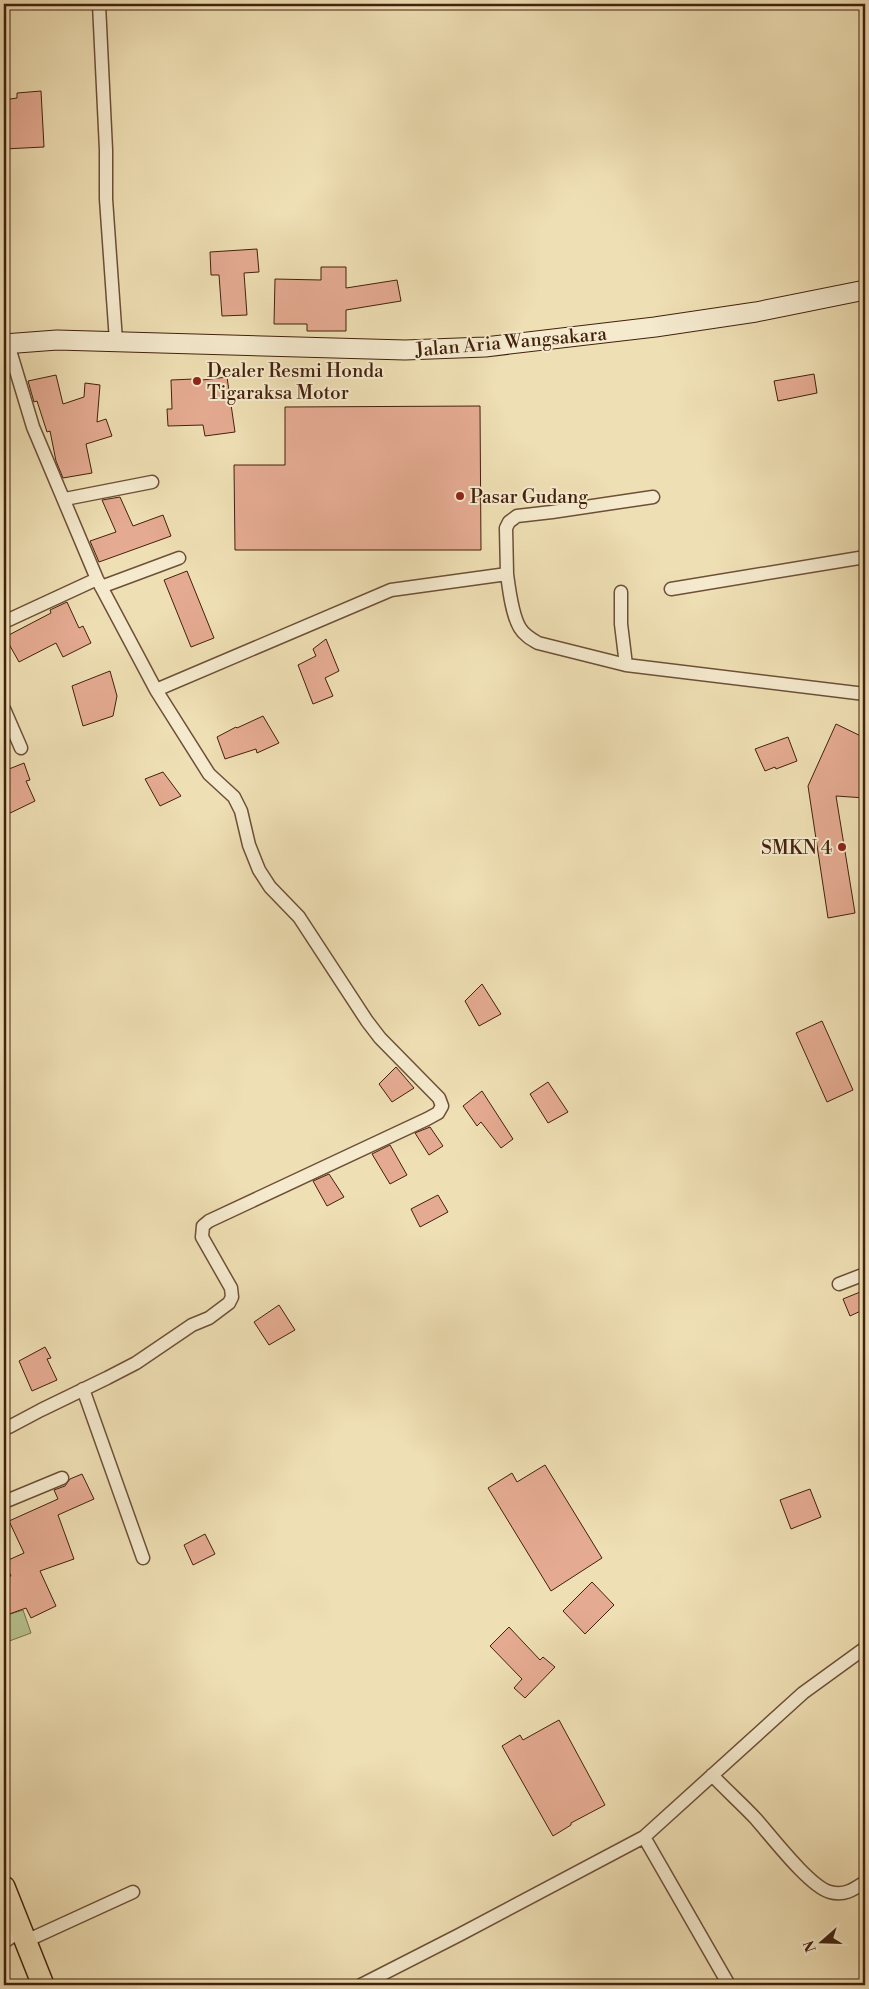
<svg xmlns="http://www.w3.org/2000/svg" width="869" height="1989" viewBox="0 0 869 1989" font-family="'Libre Bodoni',serif">
<style>
.green{fill:#b7c28e;stroke:#7c724e}
.building{fill:#e5ab92;stroke:#42210d}
.lines{fill:none;stroke-linecap:round;stroke-linejoin:round}
.street-casing{stroke:#6d5037;stroke-width:15}
.secondary-casing{stroke:#42210d;stroke-width:21}
.primary-casing{stroke:#42210d;stroke-width:24}
.street{stroke:#f5eace;stroke-width:12}
.secondary{stroke:#f5eace;stroke-width:19}
.primary{stroke:#efdfb4;stroke-width:21}
.poi-dot{fill:#8f2418;stroke:#f5eace;stroke-width:2}
.labels{text-anchor:middle;stroke-width:4;stroke-linejoin:round;paint-order:stroke}
.street-label{font-size:19px;fill:#42210d;stroke:#f5eace}
.poi-label{font-size:19px;fill:#42210d;stroke:#f5eace;text-anchor:start}
</style>
<rect width="100%" height="100%" fill="#efdfb4"/>
<filter id="stains"><feTurbulence type="fractalNoise" baseFrequency=".004" numOctaves="4"/><feColorMatrix values="0 0 0 0 .2 0 0 0 0 .09 0 0 0 0 .02 0 0 0 .5 -.17"/></filter>
<radialGradient id="worn" r=".72"><stop offset=".6" stop-color="#630" stop-opacity="0"/><stop offset="1" stop-color="#630" stop-opacity=".3"/></radialGradient>
<path class="green" d="M 23,1610 L 31,1633 L 4,1643 L 4,1616 Z"/>
<path class="building" d="M 41,91 L 44,147 L 4,149 L 4,100 L 17,98 L 17,93 Z
M 257,249 L 259,272 L 244,273 L 247,315 L 222,316 L 219,275 L 211,275 L 210,252 Z
M 321,267 L 346,267 L 346,288 L 397,280 L 401,301 L 346,310 L 346,331 L 307,331 L 307,324 L 274,324 L 275,279 L 321,280 Z
M 814,374 L 817,393 L 778,401 L 774,381 Z
M 56,375 L 63,404 L 84,397 L 85,383 L 100,385 L 97,422 L 106,419 L 112,436 L 86,444 L 92,473 L 63,478 L 56,461 L 50,431 L 47,432 L 37,401 L 34,402 L 28,381 Z
M 227,377 L 235,432 L 205,436 L 203,425 L 168,426 L 167,409 L 172,409 L 171,380 L 194,379 L 194,381 Z
M 480,406 L 481,550 L 235,550 L 234,465 L 285,465 L 285,407 Z
M 120,497 L 133,526 L 163,515 L 171,536 L 99,562 L 90,541 L 116,532 L 102,500 Z
M 187,571 L 214,638 L 191,647 L 164,580 Z
M 67,602 L 79,628 L 83,626 L 91,643 L 63,657 L 56,643 L 19,662 L 5,637 L 51,613 L 50,610 Z
M 326,639 L 339,671 L 325,678 L 333,696 L 313,704 L 298,665 L 316,656 L 313,649 Z
M 110,671 L 117,696 L 113,716 L 83,726 L 72,686 Z
M 263,716 L 279,743 L 257,753 L 256,749 L 225,759 L 217,737 L 236,727 L 237,728 Z
M 836,724 L 865,738 L 865,798 L 836,796 L 855,913 L 828,918 L 808,786 Z
M 788,737 L 797,761 L 776,769 L 775,767 L 765,771 L 755,749 Z
M 24,763 L 30,780 L 26,781 L 35,801 L 4,816 L 4,771 Z
M 163,772 L 181,796 L 160,806 L 145,779 Z
M 482,984 L 501,1014 L 479,1026 L 465,1001 Z
M 822,1021 L 853,1090 L 827,1102 L 796,1033 Z
M 396,1067 L 414,1088 L 392,1102 L 379,1084 Z
M 548,1082 L 568,1112 L 548,1123 L 530,1094 Z
M 482,1091 L 513,1139 L 501,1148 L 481,1122 L 477,1126 L 463,1106 Z
M 430,1127 L 443,1146 L 429,1155 L 415,1133 Z
M 390,1145 L 407,1175 L 390,1184 L 372,1154 Z
M 329,1174 L 344,1197 L 327,1206 L 313,1181 Z
M 438,1195 L 448,1212 L 420,1227 L 411,1209 Z
M 865,1290 L 865,1309 L 850,1316 L 843,1299 Z
M 279,1305 L 295,1330 L 269,1345 L 254,1322 Z
M 45,1347 L 51,1358 L 47,1359 L 57,1380 L 32,1391 L 19,1361 Z
M 545,1465 L 602,1558 L 551,1591 L 488,1488 L 512,1473 L 517,1482 Z
M 82,1474 L 94,1499 L 58,1515 L 74,1559 L 40,1571 L 56,1606 L 31,1618 L 26,1608 L 4,1616 L 4,1578 L 11,1576 L 4,1562 L 24,1553 L 9,1521 L 58,1499 L 54,1490 L 65,1486 L 70,1479 Z
M 810,1489 L 821,1517 L 791,1529 L 780,1500 Z
M 205,1534 L 215,1554 L 193,1565 L 184,1545 Z
M 592,1582 L 614,1605 L 585,1634 L 563,1611 Z
M 509,1627 L 540,1660 L 543,1657 L 555,1667 L 525,1698 L 514,1688 L 522,1679 L 490,1646 Z
M 559,1720 L 605,1805 L 571,1823 L 571,1825 L 553,1836 L 502,1746 L 520,1735 L 523,1740 Z"/>
<g class="lines">
<g class="street-casing">
<path id="street" d="M 99,4 L 106,150 L 106,199 L 116,341
M 8,344 L 33,427 L 97,579 L 156,690 L 391,590 L 507,574 C 509,589 512,615 520,628 C 524,635 531,639 538,643 L 626,665 L 865,694
M 65,499 L 152,482
M 507,574 L 506,528 L 509,522 L 517,516 L 552,512 L 653,497
M 101,587 L 179,558
M 671,589 L 865,557
M 621,592 L 621,624 L 626,665
M 4,622 L 97,579
M 4,709 L 21,748
M 839,1284 L 865,1274
M 83,1389 L 143,1558
M 9,1427 L 41,1410 L 107,1378 L 136,1363 L 192,1325 L 209,1318 L 229,1303 L 232,1297 L 231,1288 L 202,1237 L 203,1226 L 209,1221 L 427,1119 L 438,1113 L 442,1106 L 439,1098 L 380,1038 L 367,1021 L 299,917 L 270,887 L 259,870 L 249,845 L 241,811 L 234,797 L 209,774 L 156,690
M 4,1502 L 62,1478
M 712,1775 C 726,1790 742,1804 756,1819 C 771,1836 810,1887 830,1892 C 844,1896 853,1890 865,1882
M 644,1837 L 729,1985
M 26,1941 L 133,1892
M 4,1942 L 21,1930
M 361,1985 L 459,1935 L 644,1837 L 803,1693 L 865,1648"/>
</g>
<g class="secondary-casing">
<path id="secondary" d="M 4,344 L 57,340 L 405,350 L 485,347 L 655,327 L 756,312 L 865,290"/>
</g>
<g class="primary-casing">
<path id="primary" d="M 4,1887 L 43,1985"/>
</g>
<use href="#street" class="street"/>
<use href="#secondary" class="secondary"/>
<use href="#primary" class="primary"/>
</g>
<g class="poi-dot">
<circle cx="197" cy="381" r="5"/>
<circle cx="460" cy="496" r="5"/>
<circle cx="842" cy="847" r="5"/>
</g>
<g class="labels">
<g class="street-label">
<text transform="translate(511 341) rotate(-5)" y="7">Jalan Aria Wangsakara</text>
</g>
<g class="poi-label">
<text x="207" y="377">Dealer Resmi Honda<tspan x="207" dy="22">Tigaraksa Motor</tspan></text>
<text x="470" y="503">Pasar Gudang</text>
<text x="832" y="854" text-anchor="end">SMKN 4</text>
</g>
</g>
<rect width="869" height="1989" fill="none" stroke="#efdfb4" stroke-width="20"/>
<rect x="5" y="5" width="859" height="1979" fill="none" stroke="#42210d" stroke-width="2.5"/>
<rect x="10" y="10" width="849" height="1969" fill="none" stroke="#42210d"/>
<g transform="translate(822 1942) rotate(250)" stroke="#f5eace" stroke-width="4" paint-order="stroke">
<path d="M0-4L9 19L0 12L-9 19Z" fill="#42210d"/>
<text y="-8" font-size="14" font-weight="bold" text-anchor="middle" fill="#42210d">N</text>
</g>
<rect width="100%" height="100%" filter="url(#stains)"/>
<rect width="100%" height="100%" fill="url(#worn)"/>
</svg>
